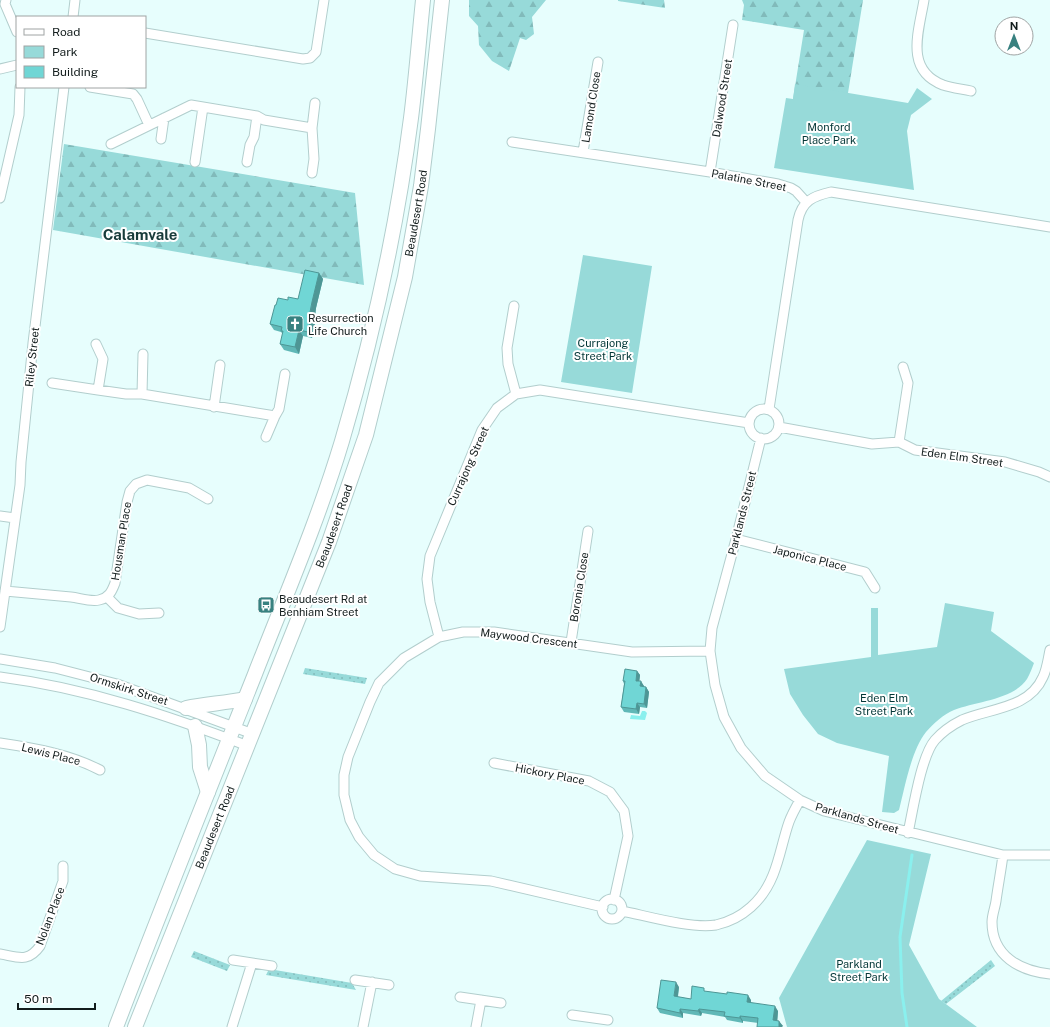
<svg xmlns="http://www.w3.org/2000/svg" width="1050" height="1027" viewBox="0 0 1050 1027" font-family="'Public Sans',sans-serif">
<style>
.grass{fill:url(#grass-dots)}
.forest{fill:url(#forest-firs)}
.park{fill:#97dad9}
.water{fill:#8af0ee}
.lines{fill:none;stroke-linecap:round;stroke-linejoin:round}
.stream{stroke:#8af0ee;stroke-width:3}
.minor-casing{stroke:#b2cecd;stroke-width:11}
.trunk-casing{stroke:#b2cecd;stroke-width:16}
.minor{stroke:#fff;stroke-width:9}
.trunk{stroke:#fff;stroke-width:14}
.wall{fill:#60b8b7}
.shaded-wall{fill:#4e9695}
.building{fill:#70d6d5;stroke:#4e9695}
.labels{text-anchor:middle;stroke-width:4;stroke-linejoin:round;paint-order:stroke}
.street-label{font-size:11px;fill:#121c1c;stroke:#fff}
.park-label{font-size:11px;fill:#023636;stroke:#fff}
.poi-label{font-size:11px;fill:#121c1c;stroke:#fff;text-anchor:start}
.district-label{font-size:15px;font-weight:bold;fill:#183b3a;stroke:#fff}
</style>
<defs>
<pattern id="grass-dots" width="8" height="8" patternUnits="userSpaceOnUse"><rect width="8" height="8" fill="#97dad9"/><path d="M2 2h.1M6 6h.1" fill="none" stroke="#81baba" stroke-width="1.8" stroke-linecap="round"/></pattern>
<pattern id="forest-firs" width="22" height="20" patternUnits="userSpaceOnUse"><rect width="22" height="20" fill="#97dad9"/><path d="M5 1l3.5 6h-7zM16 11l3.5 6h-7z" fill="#81baba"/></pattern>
</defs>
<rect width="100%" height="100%" fill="#e7fefd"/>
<path class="grass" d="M 305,668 L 367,678 L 365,684 L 303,674 Z
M 194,951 L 230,965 L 227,971 L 191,957 Z
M 991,960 L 995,966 L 946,1004 L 941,1001 Z
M 269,969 L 352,983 L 356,990 L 266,975 Z"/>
<path class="forest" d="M 469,0 L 546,0 L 532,17 L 534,34 L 526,40 L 520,38 L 509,71 L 492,61 L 479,45 L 478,26 L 469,16 Z
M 618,0 L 664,0 L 665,8 L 618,1 Z
M 742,0 L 863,0 L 848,93 L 855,105 L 793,99 L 804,30 L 742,20 L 744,5 Z
M 64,144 L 355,193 L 364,285 L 53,230 Z"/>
<path class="park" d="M 795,84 L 908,103 L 917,88 L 932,99 L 911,115 L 907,131 L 914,190 L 774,168 L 786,98 L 793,99 Z
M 583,255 L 652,266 L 632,393 L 561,382 Z
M 945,603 L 994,612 L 991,631 L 1034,663 C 1032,668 1030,674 1027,679 C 1013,700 976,701 954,710 C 944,714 933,724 926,732 C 911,751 905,787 899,810 L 894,813 L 882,812 L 889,756 L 837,743 L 818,734 L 803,715 L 790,694 L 784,669 L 871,657 L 871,608 L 878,608 L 878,655 L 937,647 Z
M 867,840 L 931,854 L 909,945 L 939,999 L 977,1027 L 787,1027 L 779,998 Z"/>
<path class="water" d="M 642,711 L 645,711 L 647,713 L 645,720 L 630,719 L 631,715 L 640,716 Z"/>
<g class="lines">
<path class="stream" d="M 907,1027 L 902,993 L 900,937 L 912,855"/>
<g class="minor-casing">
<path id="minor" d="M 6,0 L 5,4 L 17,32
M 924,0 C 919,31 904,70 943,85 C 952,88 962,89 971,91
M 73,17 L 75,0
M 145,33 L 303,59 L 310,58 L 316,52 L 324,0
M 0,69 L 17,65
M 90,87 L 133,94 L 137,99 L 149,125
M 312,128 L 315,103
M 161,139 L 164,118
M 512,142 L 710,172 L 778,184 L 791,188 L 796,191 L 806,202
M 111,144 L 191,105 L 257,116 L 264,120 L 312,128 L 314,159 L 312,173
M 583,152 L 598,62
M 195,162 L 203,107
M 247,162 L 250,145 L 254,137 L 257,116
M 710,172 L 733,25
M 0,198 L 19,115 L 20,87
M 514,306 L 507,348 L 508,364 L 516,394
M 96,344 L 103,359 L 98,390 L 126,394 L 142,394 L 275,416
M 52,383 L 98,390
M 142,394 L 143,354
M 214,407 L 220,365
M 769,409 L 798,220 C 802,201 813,196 831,192 L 1050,227
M749 424a15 15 0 1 1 30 0a15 15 0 1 1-30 0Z
M 779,427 L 872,444 L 899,442 L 915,450 L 1005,462 L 1039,472 L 1050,477
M 266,437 L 275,416 L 279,409 L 285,374
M 761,438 L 736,539 L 712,628 L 710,651 L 715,685 L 724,717 L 741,748 L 765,776 L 800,800 L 824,811 L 1003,855 L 1050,855
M 899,442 L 908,383 L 903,367
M 0,516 L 15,518
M 736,539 L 865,572 L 875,588
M 5,591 C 27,593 49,595 71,597 C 80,598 90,602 99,600 C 109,598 112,591 115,583 L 127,502 L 130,491 L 136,484 L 147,480 L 189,488 L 208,499
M 107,597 L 118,608 L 139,614 L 159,613
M 0,627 L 20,485 L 21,462 L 33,343 L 64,87
M 439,637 L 430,602 L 427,579 L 430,556 L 482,430 L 497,408 L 516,394 L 540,390 L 749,423
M 571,642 L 588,531
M 0,659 L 55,668 L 117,684 L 253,734
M 0,677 C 86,688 167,715 248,746
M 0,743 C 34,748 69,754 100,770
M 494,763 L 589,781 L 610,792 L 624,811 L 628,836 L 614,900
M 908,833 C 913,810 921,756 935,740 C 943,731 952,725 962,720 C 990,708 1029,709 1043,677 C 1047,669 1048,659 1050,650
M 1003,855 C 1001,871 998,886 996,901 C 995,908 992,915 992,922 C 992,956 1020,971 1050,974
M602 909a10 10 0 1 1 20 0a10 10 0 1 1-20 0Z
M 603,907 L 491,881 L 420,876 L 395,869 L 374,855 L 359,837 L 350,820 L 344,795 L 344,775 L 348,757 L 370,702 L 379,683 L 404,658 L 439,637 L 463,632 L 494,632 L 632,652 L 710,651
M 622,911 C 647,916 691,929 716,925 C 743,919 763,900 773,875 C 780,858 783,839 789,822 C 792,814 796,807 800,800
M 0,954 C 18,957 28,963 40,946 L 63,881 L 63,866
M 233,960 L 272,966
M 355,980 L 389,985
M 460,997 L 501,1003
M 572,1015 L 608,1020
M 232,1027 L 252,963
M 363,1027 L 372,982
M 476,1027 L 481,1000"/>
</g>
<g class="trunk-casing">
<g id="trunk">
<path d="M 186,708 C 206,704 225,703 245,699"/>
<path d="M 195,726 L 199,745 L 200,767 L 208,792"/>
<path d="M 116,1027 C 161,909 208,792 255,674 C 285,597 318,521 342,441 C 373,336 397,227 411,118 C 416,79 419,39 423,0"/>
<path id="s1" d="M 135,1027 L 329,542 L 366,435 L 405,277 L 421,186 L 428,129 L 442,0"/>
</g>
</g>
<use href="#minor" class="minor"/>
<use href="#trunk" class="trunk"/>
</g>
<path class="wall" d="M 319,273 L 323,279 L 316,308 L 315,316 L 316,318 L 312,338 L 303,336 L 299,354 L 284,350 L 280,344 L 283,334 L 281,332 L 274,330 L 270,324 L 276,305 L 288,300 L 298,299 Z
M 637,671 L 640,675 L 639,681 L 644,686 L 644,687 L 646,687 L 649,692 L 647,708 L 640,707 L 639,714 L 624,712 L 621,707 L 624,684 L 623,681 Z
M 679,987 L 678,997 L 691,999 L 707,992 L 751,1000 L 751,1003 L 778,1011 L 777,1021 L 783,1026 L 743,1021 L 743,1023 L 727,1020 L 725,1017 L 702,1013 L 701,1016 L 683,1013 L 683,1018 L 660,1013 L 657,1008 Z"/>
<path class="shaded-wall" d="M 319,273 L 323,279 L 316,308 L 315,316 L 316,318 L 312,338 L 308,332 L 312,302 Z
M 299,330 L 303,336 L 299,354 L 295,347 Z
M 637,671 L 640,675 L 639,685 L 636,681 Z
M 641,681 L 644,686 L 643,691 L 640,686 Z
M 646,687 L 649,692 L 647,708 L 644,704 Z
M 637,703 L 640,707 L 639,714 L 636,709 Z
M 676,982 L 679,987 L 677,1001 L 674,996 Z
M 748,995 L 751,1000 L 751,1007 L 747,1002 Z
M 775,1006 L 778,1011 L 777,1025 L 773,1020 Z
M 680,1009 L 683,1013 L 683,1018 L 680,1013 Z
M 699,1009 L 702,1013 L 701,1016 L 698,1011 Z
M 740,1016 L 743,1021 L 743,1023 L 740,1018 Z
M 779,1021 L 783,1026 L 782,1027 L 779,1027 Z"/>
<path class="building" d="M 305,270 L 319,273 L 312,302 L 310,312 L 312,312 L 308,332 L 299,330 L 295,347 L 280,344 L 283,331 L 281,331 L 282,327 L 270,324 L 275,305 L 276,305 L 278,298 L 288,300 L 288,297 L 298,299 Z
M 625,669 L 637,671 L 636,681 L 641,681 L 640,686 L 646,687 L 644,704 L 637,703 L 636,709 L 621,707 L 625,681 L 623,681 Z
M 661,980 L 676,982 L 674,996 L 691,999 L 692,986 L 704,988 L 704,991 L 727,994 L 727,992 L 748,995 L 747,1002 L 775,1006 L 773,1020 L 779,1021 L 779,1027 L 757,1027 L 758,1018 L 740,1016 L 740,1018 L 724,1016 L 725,1012 L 699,1009 L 698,1011 L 680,1009 L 680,1013 L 657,1008 Z"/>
<defs>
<g id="church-square" transform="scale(0.9)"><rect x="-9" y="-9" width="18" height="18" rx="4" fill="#388180" stroke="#fff"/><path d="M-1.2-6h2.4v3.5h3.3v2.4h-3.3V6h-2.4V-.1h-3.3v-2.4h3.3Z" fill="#fff"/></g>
<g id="bus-square" transform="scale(0.9)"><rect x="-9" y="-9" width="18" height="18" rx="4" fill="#388180" stroke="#fff"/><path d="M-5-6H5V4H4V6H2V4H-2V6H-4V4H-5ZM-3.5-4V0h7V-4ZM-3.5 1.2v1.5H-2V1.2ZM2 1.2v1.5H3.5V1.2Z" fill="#fff"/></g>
</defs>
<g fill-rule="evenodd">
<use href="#church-square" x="295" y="324"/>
<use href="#bus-square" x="266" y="605"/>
</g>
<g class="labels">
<g class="street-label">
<text transform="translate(722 98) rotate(-81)" y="4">Dalwood Street</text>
<text transform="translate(591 107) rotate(-81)" y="4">Lamond Close</text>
<text transform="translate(749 180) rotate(11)" y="4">Palatine Street</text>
<text dy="4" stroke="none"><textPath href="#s1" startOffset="863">Beaudesert Road</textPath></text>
<text transform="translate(32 357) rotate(-84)" y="4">Riley Street</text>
<text transform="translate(962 457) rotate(8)" y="4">Eden Elm Street</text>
<text transform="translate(468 466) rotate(-66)" y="4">Currajong Street</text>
<text transform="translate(742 513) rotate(-76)" y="4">Parklands Street</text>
<text dy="4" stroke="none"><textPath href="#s1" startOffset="539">Beaudesert Road</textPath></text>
<text transform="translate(121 541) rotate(-81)" y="4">Housman Place</text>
<text transform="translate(810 558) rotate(14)" y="4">Japonica Place</text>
<text transform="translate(579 587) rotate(-81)" y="4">Boronia Close</text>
<text transform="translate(529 638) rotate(7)" y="4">Maywood Crescent</text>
<text transform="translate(129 689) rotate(18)" y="4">Ormskirk Street</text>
<text transform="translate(51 754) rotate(14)" y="4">Lewis Place</text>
<text transform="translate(550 774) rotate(11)" y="4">Hickory Place</text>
<text transform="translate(857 818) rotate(16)" y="4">Parklands Street</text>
<text dy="4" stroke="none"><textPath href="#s1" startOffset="215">Beaudesert Road</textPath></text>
<text transform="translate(50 916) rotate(-69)" y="4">Nolan Place</text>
</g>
<g class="park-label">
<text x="829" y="131">Monford<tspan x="829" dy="13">Place Park</tspan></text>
<text x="603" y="347">Currajong<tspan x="603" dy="13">Street Park</tspan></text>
<text x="884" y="702">Eden Elm<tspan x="884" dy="13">Street Park</tspan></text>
<text x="859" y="968">Parkland<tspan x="859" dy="13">Street Park</tspan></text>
</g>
<g class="poi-label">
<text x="308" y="322">Resurrection<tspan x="308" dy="13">Life Church</tspan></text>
<text x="279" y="603">Beaudesert Rd at<tspan x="279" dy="13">Benhiam Street</tspan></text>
</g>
<g class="district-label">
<text x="140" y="240">Calamvale</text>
</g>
</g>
<rect x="16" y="16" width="130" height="72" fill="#ffffff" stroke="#a0a4a4"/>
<rect x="24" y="29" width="20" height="6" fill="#ffffff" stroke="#a0a4a4"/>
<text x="52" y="36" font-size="12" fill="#121c1c">Road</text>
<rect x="24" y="46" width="20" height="12" fill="#97dad9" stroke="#a0a4a4"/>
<text x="52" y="56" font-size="12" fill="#121c1c">Park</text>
<rect x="24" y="66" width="20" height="12" fill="#70d6d5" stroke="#a0a4a4"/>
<text x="52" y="76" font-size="12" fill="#121c1c">Building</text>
<g transform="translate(1014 36)"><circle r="19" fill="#ffffff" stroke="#a0a4a4"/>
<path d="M0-3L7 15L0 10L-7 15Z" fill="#388180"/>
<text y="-6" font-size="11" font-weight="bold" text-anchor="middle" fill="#121c1c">N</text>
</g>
<path d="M18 1003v6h77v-6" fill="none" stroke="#121c1c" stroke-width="2"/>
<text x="24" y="1003" font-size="12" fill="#121c1c" stroke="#ffffff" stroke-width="3" paint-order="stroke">50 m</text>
</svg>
